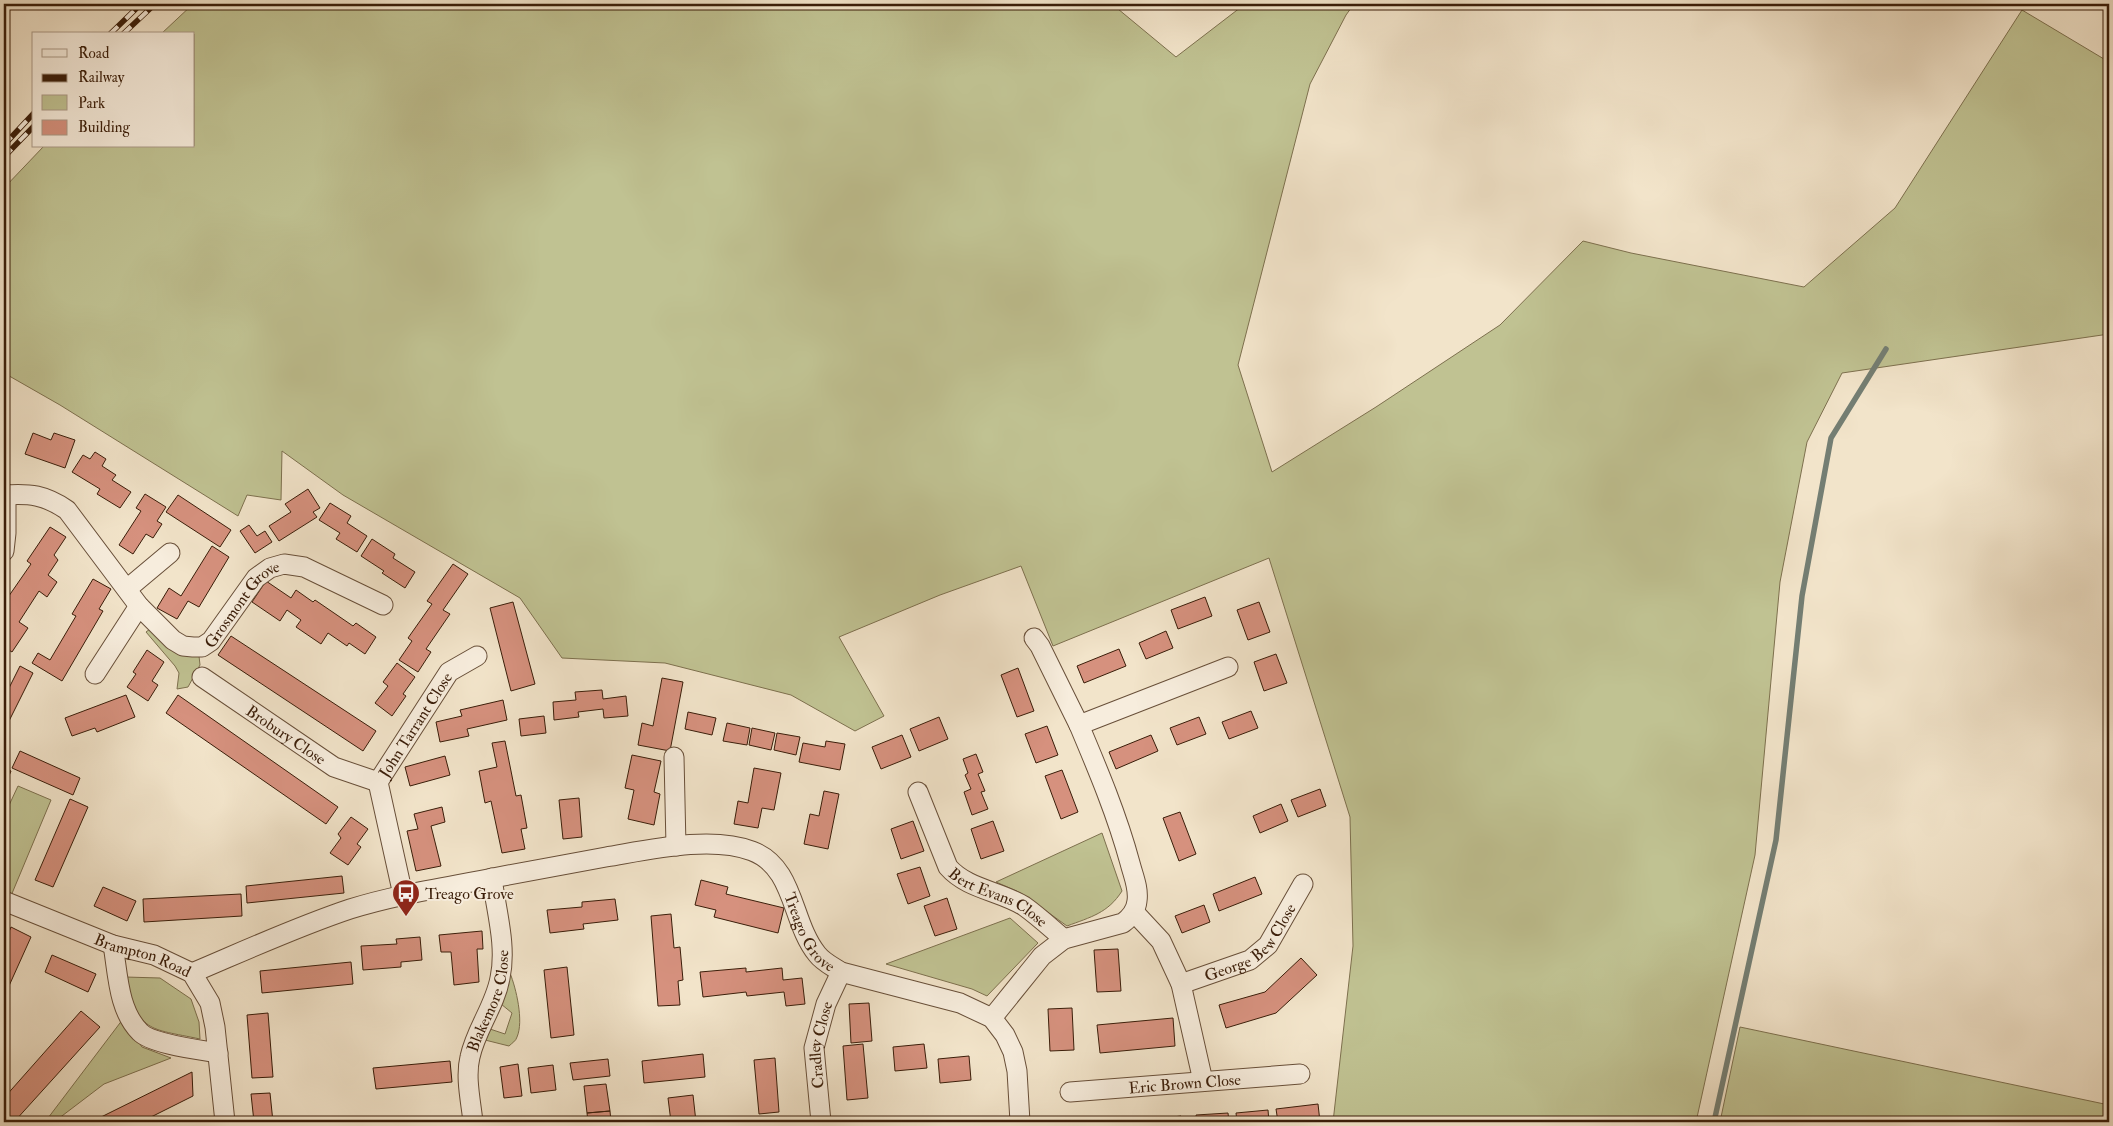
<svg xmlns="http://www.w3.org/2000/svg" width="2113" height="1126" viewBox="0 0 2113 1126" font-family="'IM FELL Double Pica',serif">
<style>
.green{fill:#c0c292;stroke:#7d704e}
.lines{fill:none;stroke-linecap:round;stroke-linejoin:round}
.stream{stroke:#747e73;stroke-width:5.5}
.building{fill:#d6917e;stroke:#3a1d09}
.minor-casing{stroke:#684f39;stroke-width:21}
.minor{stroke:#f7eddd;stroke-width:19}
.rail-casing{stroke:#3a1d09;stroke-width:5.5}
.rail{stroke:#f7eddd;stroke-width:4;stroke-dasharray:11;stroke-linecap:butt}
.labels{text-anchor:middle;stroke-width:4;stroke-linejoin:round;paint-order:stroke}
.street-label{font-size:16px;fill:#3a1d09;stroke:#f7eddd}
.poi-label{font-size:16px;fill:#3a1d09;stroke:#f7eddd;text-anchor:start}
</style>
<rect width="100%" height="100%" fill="#f2e4ca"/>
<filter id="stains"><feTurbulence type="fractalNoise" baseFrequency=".004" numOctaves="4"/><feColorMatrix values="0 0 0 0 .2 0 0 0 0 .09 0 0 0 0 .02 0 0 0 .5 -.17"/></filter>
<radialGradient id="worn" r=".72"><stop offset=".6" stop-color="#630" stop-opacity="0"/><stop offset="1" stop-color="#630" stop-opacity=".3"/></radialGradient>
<path class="green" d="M 193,4 L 1112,4 L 1176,57 L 1245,4 L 1354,4 L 1346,15 L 1310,84 L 1238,365 L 1272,472 L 1376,407 L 1500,325 L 1583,241 L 1631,253 L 1804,287 L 1895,208 L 2022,10 L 2109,62 L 2109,334 L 1842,373 L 1807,442 L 1780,582 L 1755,855 L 1696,1122 L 1333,1122 L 1353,946 L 1350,817 L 1269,558 L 1053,646 L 1021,566 L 940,595 L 839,637 L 884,716 L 855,731 L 791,695 L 665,663 L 562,658 L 520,598 L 343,495 L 282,451 L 281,500 L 247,495 L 238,516 L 60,405 L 4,373 L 4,188 L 44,146 L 194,146 L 194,34 L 161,34 Z
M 150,629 L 199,656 L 200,665 L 188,687 L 177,689 L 179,673 L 175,666 L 146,632 Z
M 18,786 L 51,800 L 8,903 L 4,901 L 4,816 Z
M 1102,833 L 1122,891 C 1108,913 1091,917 1067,926 L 1021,893 L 996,882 Z
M 1010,918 L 1038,943 L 987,996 L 972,989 L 886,964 Z
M 510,973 C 516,988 524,1021 517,1037 C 516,1041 512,1043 509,1046 L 485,1040 L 490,1029 L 505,1034 L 512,1013 L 501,1004 Z
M 125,977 L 160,978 L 191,999 L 199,1022 L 200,1039 C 148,1028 139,1033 125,977 Z
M 123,1019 L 142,1047 L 171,1058 L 104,1084 L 54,1122 L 45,1122 Z
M 1740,1027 L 2109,1105 L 2109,1122 L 1720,1122 Z"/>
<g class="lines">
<path class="stream" d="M 1714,1122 L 1776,840 L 1802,596 L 1831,438 L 1886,349"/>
</g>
<path class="building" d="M 33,433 L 51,440 L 54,433 L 75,440 L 65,468 L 25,454 Z
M 95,452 L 106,459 L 102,466 L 116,475 L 112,480 L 131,492 L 120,508 L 97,494 L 100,489 L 72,472 L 83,455 L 90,459 Z
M 308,489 L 320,508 L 313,512 L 317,517 L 279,541 L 269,526 L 291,512 L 285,504 Z
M 145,494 L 166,507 L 157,521 L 162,524 L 153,538 L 146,534 L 133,554 L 119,545 L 141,511 L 136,508 Z
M 178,495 L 231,530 L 220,547 L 166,512 Z
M 330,503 L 351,516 L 347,523 L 367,536 L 357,552 L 336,539 L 340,533 L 319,520 Z
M 249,525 L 257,536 L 265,531 L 272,542 L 255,553 L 240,531 Z
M 50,527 L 66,537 L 54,555 L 58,560 L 48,575 L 57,582 L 47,597 L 39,591 L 19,622 L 28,628 L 12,652 L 4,647 L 4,619 L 6,615 L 4,614 L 4,603 L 31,564 L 27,561 Z
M 372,539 L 395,554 L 393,558 L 415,572 L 405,588 L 382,573 L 384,571 L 361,556 Z
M 212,546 L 229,557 L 199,607 L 188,601 L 177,619 L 157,608 L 169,588 L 181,596 Z
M 453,564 L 468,574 L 443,610 L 450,614 L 426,649 L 431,652 L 418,672 L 399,660 L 412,641 L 408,638 L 432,604 L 427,601 Z
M 93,579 L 111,589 L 99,609 L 103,611 L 62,681 L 32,663 L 38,653 L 50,660 L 76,616 L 72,614 Z
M 266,581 L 291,598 L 296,590 L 313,602 L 315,600 L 353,626 L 356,623 L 376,637 L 365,654 L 349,643 L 347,646 L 328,633 L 321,644 L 296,627 L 301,620 L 287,610 L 280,621 L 252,602 Z
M 1205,597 L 1212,616 L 1178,629 L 1171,610 Z
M 513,602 L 535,684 L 511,691 L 490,608 Z
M 1259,602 L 1270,632 L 1248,640 L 1237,610 Z
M 1166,631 L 1173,648 L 1146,659 L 1139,643 Z
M 231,636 L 376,731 L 363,751 L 218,655 Z
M 1119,649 L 1126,666 L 1084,683 L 1077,666 Z
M 147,650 L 164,662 L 152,681 L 158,685 L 148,701 L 127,687 L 136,674 L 133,672 Z
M 1276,654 L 1287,683 L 1264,691 L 1254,662 Z
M 397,663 L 415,677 L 403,694 L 406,696 L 392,716 L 375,703 L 388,686 L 383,682 Z
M 20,666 L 33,673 L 4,731 L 4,698 Z
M 1018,668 L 1034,711 L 1017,717 L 1001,675 Z
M 662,678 L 683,682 L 670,751 L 638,745 L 642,723 L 653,726 Z
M 602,690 L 603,699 L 626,696 L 628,716 L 604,718 L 603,709 L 578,712 L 579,717 L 554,720 L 553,702 L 576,700 L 575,692 Z
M 126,695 L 135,717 L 97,732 L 95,728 L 72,736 L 65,718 Z
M 178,695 L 338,807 L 326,824 L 166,713 Z
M 503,700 L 507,720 L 467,729 L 469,736 L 440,742 L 436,722 L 462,716 L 460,710 Z
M 1251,711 L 1258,728 L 1229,739 L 1222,722 Z
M 688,712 L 716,718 L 712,735 L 685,729 Z
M 544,716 L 546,733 L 521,736 L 519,719 Z
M 939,717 L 948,739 L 919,751 L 910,729 Z
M 1199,717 L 1206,734 L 1177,745 L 1170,728 Z
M 727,723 L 750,728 L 747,745 L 723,741 Z
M 1047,726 L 1058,755 L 1036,763 L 1025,734 Z
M 752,728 L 775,733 L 771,750 L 749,745 Z
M 777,733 L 800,737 L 796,755 L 774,750 Z
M 902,735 L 911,757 L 881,769 L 872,747 Z
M 1151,735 L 1158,751 L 1116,769 L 1109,752 Z
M 505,741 L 516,796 L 521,795 L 527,828 L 521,829 L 525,849 L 502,853 L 491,801 L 485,803 L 479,771 L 497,767 L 492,743 Z
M 826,741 L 845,744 L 840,770 L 799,762 L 803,743 L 825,747 Z
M 20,751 L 80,778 L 73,795 L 12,768 Z
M 976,754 L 983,772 L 978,774 L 985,791 L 981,792 L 988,809 L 972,815 L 964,792 L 971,789 L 965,775 L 968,773 L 963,759 Z
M 632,755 L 661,761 L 654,792 L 660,794 L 654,825 L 628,819 L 634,790 L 625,788 Z
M 445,756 L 450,775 L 410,786 L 405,767 Z
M 4,768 L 11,771 L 4,788 Z
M 754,768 L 781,773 L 774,810 L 762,808 L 758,828 L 734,824 L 738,801 L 748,803 Z
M 1062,770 L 1078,812 L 1061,819 L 1045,776 Z
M 1320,789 L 1326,806 L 1298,817 L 1291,800 Z
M 824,791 L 839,794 L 828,849 L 804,844 L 810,814 L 819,816 Z
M 579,798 L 582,837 L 563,839 L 559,800 Z
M 70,799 L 88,807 L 53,887 L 35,880 Z
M 1281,804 L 1288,821 L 1260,833 L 1253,816 Z
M 442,807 L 445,822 L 431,826 L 441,866 L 416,871 L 407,831 L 418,829 L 414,814 Z
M 1180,812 L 1196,854 L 1179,861 L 1163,818 Z
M 351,817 L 368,829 L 357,844 L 361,847 L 348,865 L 330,853 L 341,838 L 338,834 Z
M 913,821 L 924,851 L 901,859 L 891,829 Z
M 993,821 L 1004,851 L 981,859 L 971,829 Z
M 920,867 L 930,896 L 908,904 L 897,874 Z
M 342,876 L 344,893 L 247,903 L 246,886 Z
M 1255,877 L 1262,894 L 1219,911 L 1213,894 Z
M 701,880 L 728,887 L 726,894 L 784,908 L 778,933 L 714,917 L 716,910 L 695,905 Z
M 103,887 L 136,901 L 127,921 L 94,906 Z
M 241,894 L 242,916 L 144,922 L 143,899 Z
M 947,898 L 957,929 L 935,936 L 924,906 Z
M 615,899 L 618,920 L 583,924 L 584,929 L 550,933 L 547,910 L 582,907 L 582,902 Z
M 1204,905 L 1210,922 L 1182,933 L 1175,916 Z
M 671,914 L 674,948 L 680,947 L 683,980 L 678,981 L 680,1005 L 658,1006 L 651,916 Z
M 11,927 L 31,937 L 4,997 L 4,944 Z
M 482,931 L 483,949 L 477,949 L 479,982 L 454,985 L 451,952 L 441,952 L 439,935 Z
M 420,937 L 422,960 L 401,962 L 401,967 L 363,970 L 361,946 L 397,944 L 396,939 Z
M 1118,949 L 1121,991 L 1097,992 L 1094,950 Z
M 52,955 L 96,974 L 88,992 L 45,972 Z
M 1301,958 L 1317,975 L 1276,1013 L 1226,1028 L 1219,1005 L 1265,992 Z
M 351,962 L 353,984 L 262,993 L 260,971 Z
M 567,967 L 574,1035 L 551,1038 L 544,970 Z
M 746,968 L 746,972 L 782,968 L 783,980 L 802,978 L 805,1004 L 786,1006 L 784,992 L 747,996 L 746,992 L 703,997 L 700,972 Z
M 869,1003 L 872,1041 L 851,1043 L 849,1004 Z
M 1072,1008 L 1074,1050 L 1050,1051 L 1048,1009 Z
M 81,1011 L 100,1027 L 14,1122 L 4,1122 L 4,1098 Z
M 268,1013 L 273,1077 L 252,1078 L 247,1015 Z
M 1173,1018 L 1175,1046 L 1100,1053 L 1097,1025 Z
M 863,1044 L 868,1098 L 847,1100 L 843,1046 Z
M 924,1044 L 927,1068 L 895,1071 L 893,1047 Z
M 703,1054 L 705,1077 L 644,1083 L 642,1061 Z
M 969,1056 L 971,1080 L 940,1083 L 938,1059 Z
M 775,1058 L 779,1112 L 759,1114 L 754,1060 Z
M 608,1059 L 610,1076 L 573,1080 L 570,1063 Z
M 450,1061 L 452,1082 L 376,1089 L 373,1068 Z
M 518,1064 L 522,1096 L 504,1098 L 500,1067 Z
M 553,1065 L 556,1090 L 531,1093 L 528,1068 Z
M 192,1072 L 193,1096 L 141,1122 L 91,1122 Z
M 606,1084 L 610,1111 L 587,1113 L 584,1086 Z
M 270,1093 L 273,1122 L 254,1122 L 251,1094 Z
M 693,1095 L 696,1122 L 671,1122 L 668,1098 Z
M 1318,1104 L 1320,1122 L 1278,1122 L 1276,1109 Z
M 1268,1110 L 1269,1122 L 1237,1122 L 1236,1113 Z
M 610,1111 L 611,1122 L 588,1122 L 587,1113 Z
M 1228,1113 L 1229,1122 L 1197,1122 L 1196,1115 Z
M 1181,1116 L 1182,1122 L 1139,1122 L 1139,1121 Z"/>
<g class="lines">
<g class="minor-casing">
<g id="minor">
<path id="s1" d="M 4,495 C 30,493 45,495 67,510 L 139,606 L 173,640 L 183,646 L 193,647 L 202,647 L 211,641 L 256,578 L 270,568 L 284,564 L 304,567 L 383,605"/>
<path d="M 4,551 L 6,533 L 6,494"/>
<path d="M 127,589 L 170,553"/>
<path d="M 1034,638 L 1040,646 L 1079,725"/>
<path d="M 95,674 L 139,606"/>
<path id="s2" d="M 202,677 L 334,767 L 378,782"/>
<path d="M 674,757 L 676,846"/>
<path id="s3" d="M 918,792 L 948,867 C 967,889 1000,891 1024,906 C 1038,916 1051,928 1064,939"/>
<path id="s4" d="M 403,895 L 378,782 L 449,672 L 477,656"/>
<path id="s5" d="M 4,901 L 113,945 L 154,955 L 192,973 L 210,1003 L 215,1027 L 225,1122"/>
<path d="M 1134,912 L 1161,941 L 1181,984 L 1203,1081"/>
<path d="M 113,945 C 118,974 118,1010 140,1032 C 151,1044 201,1050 218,1053"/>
<path id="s6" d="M 192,973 C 244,951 296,927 350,909 C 398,894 448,887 498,877 C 534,870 570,864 606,857 C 648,850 711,835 752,851 C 795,867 791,922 817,954 C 823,962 832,966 841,972 L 960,1003 L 992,1018 L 1005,1035 L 1013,1052 L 1017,1071 L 1020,1122"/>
<path id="s7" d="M 1181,984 L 1250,960 L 1268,945 L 1303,884"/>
<path d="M 992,1018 L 1042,956 L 1064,939 L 1123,923 C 1131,917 1136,911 1137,901 C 1139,888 1133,875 1130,863 C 1117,815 1098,770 1079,725 L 1228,667"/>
<path id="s8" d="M 1070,1092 L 1300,1074"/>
<path id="s9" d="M 473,1122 C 471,1102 465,1077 470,1057 C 476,1029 495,1006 500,978 C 507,946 496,910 492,878"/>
<path id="s10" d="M 821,1122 L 814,1048 L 826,1004 L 841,972"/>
</g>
</g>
<use href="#minor" class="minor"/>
<g class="rail-casing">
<path id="rail" d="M 110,34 L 141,4
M 123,34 L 155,4
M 4,145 L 34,113
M 4,157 L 34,126"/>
</g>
<use href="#rail" class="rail"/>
</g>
<defs>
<g id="bus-pin" transform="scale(1.4375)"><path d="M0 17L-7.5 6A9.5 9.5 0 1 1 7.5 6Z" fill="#8f2418" stroke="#f7eddd"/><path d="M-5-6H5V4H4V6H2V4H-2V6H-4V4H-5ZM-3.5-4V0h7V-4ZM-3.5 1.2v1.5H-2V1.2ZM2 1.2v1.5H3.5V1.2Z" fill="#fff"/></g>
</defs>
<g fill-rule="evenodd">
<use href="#bus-pin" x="406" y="893"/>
</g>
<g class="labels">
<g class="street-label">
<text dy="6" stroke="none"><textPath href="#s1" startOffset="325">Grosmont Grove</textPath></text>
<text dy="6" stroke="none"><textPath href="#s4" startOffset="184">John Tarrant Close</textPath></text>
<text dy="6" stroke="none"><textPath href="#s2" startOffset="102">Brobury Close</textPath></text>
<text dy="6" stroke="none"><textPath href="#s3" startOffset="140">Bert Evans Close</textPath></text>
<text dy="6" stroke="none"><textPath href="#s6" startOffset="682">Treago Grove</textPath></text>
<text dy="6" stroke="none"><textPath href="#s7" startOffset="84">George Bew Close</textPath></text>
<text dy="6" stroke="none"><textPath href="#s5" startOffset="149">Brampton Road</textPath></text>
<text dy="6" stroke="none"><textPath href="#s9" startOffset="125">Blakemore Close</textPath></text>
<text dy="6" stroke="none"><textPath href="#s10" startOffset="78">Cradley Close</textPath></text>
<text dy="6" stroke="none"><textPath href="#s8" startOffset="115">Eric Brown Close</textPath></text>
</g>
<g class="poi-label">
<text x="425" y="899">Treago Grove</text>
</g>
</g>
<rect width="2113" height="1126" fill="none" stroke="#f2e4ca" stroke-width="20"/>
<rect x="5" y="5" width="2103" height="1116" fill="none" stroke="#3a1d09" stroke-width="2.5"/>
<rect x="10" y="10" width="2093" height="1106" fill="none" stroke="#3a1d09"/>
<rect x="32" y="32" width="162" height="115" fill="#f7eddd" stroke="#ab9a88"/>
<rect x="42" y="49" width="25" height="8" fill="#f7eddd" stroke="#ab9a88"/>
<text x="78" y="58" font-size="15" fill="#3a1d09">Road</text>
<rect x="42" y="74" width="25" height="8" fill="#3a1d09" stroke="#ab9a88"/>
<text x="78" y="82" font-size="15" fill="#3a1d09">Railway</text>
<rect x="42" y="95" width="25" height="15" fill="#c0c292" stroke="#ab9a88"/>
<text x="78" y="108" font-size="15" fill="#3a1d09">Park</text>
<rect x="42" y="120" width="25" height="15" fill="#d6917e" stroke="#ab9a88"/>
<text x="78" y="132" font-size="15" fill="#3a1d09">Building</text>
<rect width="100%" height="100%" filter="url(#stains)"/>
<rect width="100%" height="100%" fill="url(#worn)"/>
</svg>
